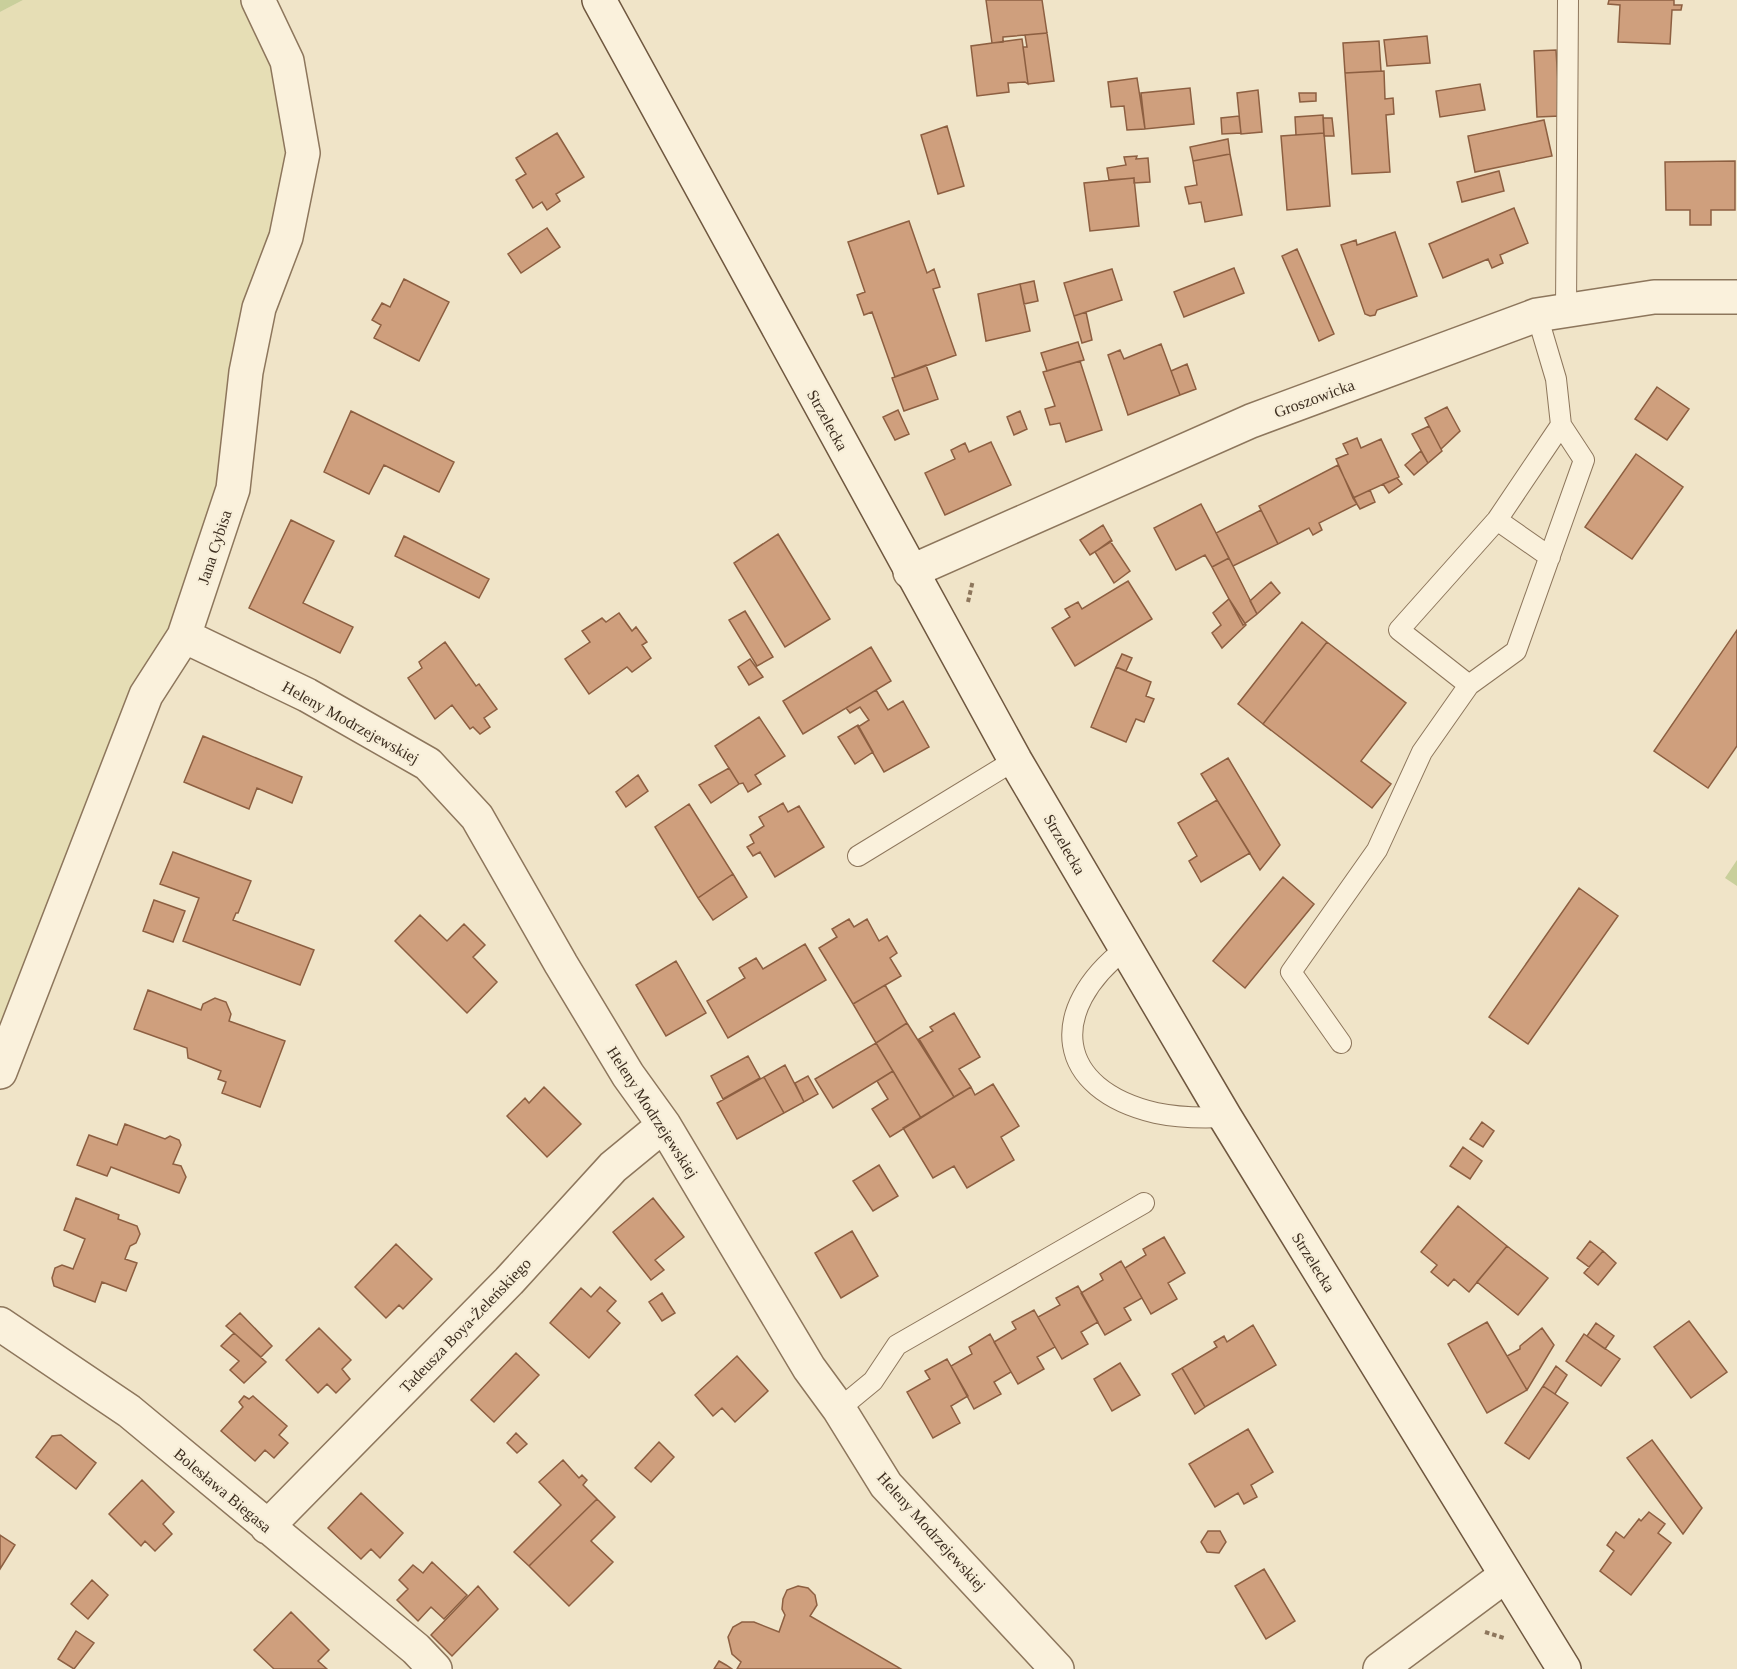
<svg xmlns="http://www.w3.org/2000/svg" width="1737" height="1669" viewBox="0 0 1737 1669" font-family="'Times New Roman',serif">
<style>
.farmland{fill:#e6deb5}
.green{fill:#c9cf9b}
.building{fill:#cf9f7d;stroke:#8d5f41;stroke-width:1.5}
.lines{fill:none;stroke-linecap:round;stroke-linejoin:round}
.service-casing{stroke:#8d765c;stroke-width:22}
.minor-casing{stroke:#8d765c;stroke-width:36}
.tertiary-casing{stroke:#8d765c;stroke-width:36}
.secondary-casing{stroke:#6f573f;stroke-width:36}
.path{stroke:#8d765c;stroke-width:4;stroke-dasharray:4.5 3;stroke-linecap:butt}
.service{stroke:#faf1dc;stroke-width:20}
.minor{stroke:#faf1dc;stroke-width:33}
.tertiary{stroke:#faf1dc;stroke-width:33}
.secondary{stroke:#faf1dc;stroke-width:33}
.labels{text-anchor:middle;stroke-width:4.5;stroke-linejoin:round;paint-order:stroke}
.street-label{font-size:16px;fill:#3d2e20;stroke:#f7eed8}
</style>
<rect width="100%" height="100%" fill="#f0e4c8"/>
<path class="farmland" d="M 23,0 L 258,0 L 299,117 L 238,457 L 0,1060 L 0,12 Z"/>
<path class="green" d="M 0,0 L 23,0 L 0,12 Z
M 1737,860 L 1737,886 L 1725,878 Z"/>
<path class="building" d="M 986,0 L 1042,0 L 1047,33 L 1003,37 L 1003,42 L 992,43 Z
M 1609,0 L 1674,0 L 1674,5 L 1682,5 L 1681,10 L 1672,10 L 1670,44 L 1618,42 L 1620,5 L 1608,4 Z
M 1047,33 L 1054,81 L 1028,84 L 1023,47 L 1027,47 L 1025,35 Z
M 1427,36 L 1430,63 L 1387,66 L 1384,40 Z
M 1022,39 L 1028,84 L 1025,82 L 1008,83 L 1009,92 L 977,96 L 971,46 Z
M 1379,41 L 1381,71 L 1345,73 L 1343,43 Z
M 1556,50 L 1560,116 L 1537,117 L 1534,51 Z
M 1384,71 L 1385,99 L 1393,98 L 1394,114 L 1386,115 L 1390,172 L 1352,174 L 1345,73 Z
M 1137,78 L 1145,129 L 1127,130 L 1124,106 L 1111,107 L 1108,82 Z
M 1480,84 L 1485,110 L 1440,117 L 1436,91 Z
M 1190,88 L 1194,124 L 1145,129 L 1141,93 Z
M 1258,90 L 1262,132 L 1241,134 L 1237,93 Z
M 1299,93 L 1316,93 L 1316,101 L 1300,102 Z
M 1323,115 L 1324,133 L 1296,135 L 1295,117 Z
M 1239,116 L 1241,133 L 1222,134 L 1221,118 Z
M 1323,118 L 1332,118 L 1334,136 L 1324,136 Z
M 1544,120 L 1552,156 L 1475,172 L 1468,136 Z
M 947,126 L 964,186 L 938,194 L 921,135 Z
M 557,133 L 584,177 L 556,194 L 560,201 L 547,210 L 542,202 L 533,208 L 516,180 L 526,174 L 516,158 Z
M 1324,133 L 1330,206 L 1287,210 L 1281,136 Z
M 1228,139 L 1230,154 L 1193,161 L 1190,147 Z
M 1230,154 L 1242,215 L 1205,222 L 1201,202 L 1189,204 L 1185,187 L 1197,185 L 1193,161 Z
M 1137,156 L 1136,159 L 1148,158 L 1150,182 L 1134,183 L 1134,178 L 1109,180 L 1107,168 L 1126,165 L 1124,157 Z
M 1735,161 L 1735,210 L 1711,210 L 1711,225 L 1690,225 L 1690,210 L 1666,210 L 1665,162 Z
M 1499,171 L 1504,191 L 1462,202 L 1457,182 Z
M 1134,178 L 1139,226 L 1090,231 L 1084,183 Z
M 1514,208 L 1528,243 L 1500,255 L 1503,263 L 1492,268 L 1488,259 L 1443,278 L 1429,244 Z
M 909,221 L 927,273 L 934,269 L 940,287 L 933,289 L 956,355 L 895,377 L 872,312 L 864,315 L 857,295 L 865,292 L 848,242 Z
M 547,228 L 560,247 L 521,273 L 508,254 Z
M 1395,232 L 1417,296 L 1377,310 L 1375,315 L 1370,316 L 1365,314 L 1341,245 L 1356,240 L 1357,245 Z
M 1297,249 L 1334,334 L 1319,341 L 1282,256 Z
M 1234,268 L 1244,293 L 1184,317 L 1174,292 Z
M 1112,269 L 1122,300 L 1074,316 L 1064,283 Z
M 404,279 L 449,302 L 419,361 L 374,338 L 381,325 L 372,320 L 382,303 L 390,307 Z
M 1034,281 L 1038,301 L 1024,304 L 1020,284 Z
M 1020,284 L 1030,331 L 986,341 L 978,294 Z
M 1086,312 L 1092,340 L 1082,343 L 1074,316 Z
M 1078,342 L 1084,360 L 1047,371 L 1041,353 Z
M 1161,344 L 1180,395 L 1128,415 L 1108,355 L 1120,350 L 1124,359 Z
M 1080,361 L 1102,430 L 1066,442 L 1060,423 L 1050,425 L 1045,409 L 1055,406 L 1043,372 Z
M 1187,364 L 1196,389 L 1180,395 L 1171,371 Z
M 926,365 L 938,399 L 904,411 L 892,378 Z
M 1657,387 L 1689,409 L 1667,440 L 1635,419 Z
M 1447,407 L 1460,431 L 1441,449 L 1425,418 Z
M 898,410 L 909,434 L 895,440 L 883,417 Z
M 351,411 L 454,462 L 439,492 L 384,465 L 369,494 L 324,472 Z
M 1020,411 L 1027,429 L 1014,435 L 1007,417 Z
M 1429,426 L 1442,451 L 1428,463 L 1412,434 Z
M 1357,438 L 1361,448 L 1381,439 L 1399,477 L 1353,498 L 1336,459 L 1348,454 L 1343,444 Z
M 991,442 L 1011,485 L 945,515 L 925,473 L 955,459 L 951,450 L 965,443 L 969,452 Z
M 1421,451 L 1428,463 L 1414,475 L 1405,465 Z
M 1636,454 L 1683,487 L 1632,559 L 1585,527 Z
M 1338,465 L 1357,504 L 1319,523 L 1322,530 L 1313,535 L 1309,528 L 1278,544 L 1259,506 Z
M 1397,478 L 1402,484 L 1389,493 L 1383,484 Z
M 1370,490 L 1375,502 L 1360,509 L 1353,498 Z
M 1201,504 L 1229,558 L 1212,567 L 1205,555 L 1176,570 L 1154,528 Z
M 1261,510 L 1278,544 L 1233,566 L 1216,533 Z
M 291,520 L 334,541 L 303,603 L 353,627 L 340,653 L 249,608 Z
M 1103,525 L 1112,541 L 1090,555 L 1080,540 Z
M 778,534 L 830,619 L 785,647 L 734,563 Z
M 404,536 L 489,579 L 479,598 L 395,556 Z
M 1110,541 L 1130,571 L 1114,583 L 1095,552 Z
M 1229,558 L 1257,614 L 1243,625 L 1212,567 Z
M 1128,581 L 1152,619 L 1075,666 L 1052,628 L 1070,617 L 1065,609 L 1078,602 L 1082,609 Z
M 1271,582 L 1280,593 L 1257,614 L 1250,601 Z
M 1229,599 L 1246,625 L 1222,648 L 1212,633 L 1221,625 L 1213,613 Z
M 745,611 L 773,657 L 757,666 L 729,620 Z
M 619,613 L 632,631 L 636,627 L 647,642 L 642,645 L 651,658 L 632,672 L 627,667 L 589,694 L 565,659 L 590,642 L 582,631 L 602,618 L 606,622 Z
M 1302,622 L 1327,642 L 1263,724 L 1238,704 Z
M 1737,630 L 1737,746 L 1708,788 L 1654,751 Z
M 445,642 L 476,686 L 479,684 L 497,709 L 484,718 L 490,727 L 480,734 L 473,727 L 470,729 L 452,705 L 435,719 L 408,678 L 422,668 L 419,662 Z
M 1327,642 L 1406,703 L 1361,761 L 1391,784 L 1372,808 L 1263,724 Z
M 871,647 L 891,681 L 803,734 L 783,701 Z
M 1122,654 L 1132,658 L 1126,671 L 1116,667 Z
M 750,659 L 763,677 L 749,685 L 738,667 Z
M 1116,667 L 1151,682 L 1146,696 L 1154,699 L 1144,722 L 1136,719 L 1126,742 L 1091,727 Z
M 876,690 L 888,710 L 903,701 L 929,747 L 884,772 L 858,727 L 869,720 L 860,707 L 850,713 L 846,708 Z
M 759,717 L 785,756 L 755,775 L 761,784 L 748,792 L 743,783 L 739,784 L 715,746 Z
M 858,725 L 873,752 L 855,764 L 838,737 Z
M 203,736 L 302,777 L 292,803 L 257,788 L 249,809 L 184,782 Z
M 1228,758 L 1280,845 L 1260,870 L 1201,774 Z
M 729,768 L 739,784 L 711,803 L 699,785 Z
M 638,775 L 648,791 L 626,807 L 616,792 Z
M 1217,800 L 1250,853 L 1201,882 L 1189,861 L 1197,856 L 1178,823 Z
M 783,803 L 788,812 L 799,806 L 824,847 L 775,877 L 760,852 L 753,856 L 747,847 L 754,843 L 750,835 L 764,826 L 759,817 Z
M 689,804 L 733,874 L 698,898 L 655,827 Z
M 173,852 L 251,881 L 238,913 L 236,913 L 233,920 L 314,950 L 300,985 L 183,941 L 199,898 L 160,884 Z
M 733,874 L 747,897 L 713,920 L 698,898 Z
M 1283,877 L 1314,904 L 1245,988 L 1213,961 Z
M 1579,888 L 1618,916 L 1528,1044 L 1489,1017 Z
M 154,900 L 185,911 L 173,942 L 143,931 Z
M 420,915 L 447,941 L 464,924 L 485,945 L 473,957 L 497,982 L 467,1013 L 395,941 Z
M 849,919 L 854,927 L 867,919 L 879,941 L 887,936 L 897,953 L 890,958 L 901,976 L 853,1004 L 819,948 L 837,937 L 832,929 Z
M 805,944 L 826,980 L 728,1038 L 707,1001 L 745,978 L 739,968 L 756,958 L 763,969 Z
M 676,961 L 706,1013 L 666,1036 L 636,985 Z
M 885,985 L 907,1023 L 876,1043 L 853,1004 Z
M 148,990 L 201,1010 L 203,1004 L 215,998 L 226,1002 L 231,1014 L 229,1021 L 285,1041 L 260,1107 L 222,1093 L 226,1082 L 218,1079 L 221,1071 L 188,1058 L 187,1048 L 134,1029 Z
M 954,1013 L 980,1057 L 959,1069 L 971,1087 L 954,1097 L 919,1039 L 933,1031 L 930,1027 Z
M 907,1023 L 954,1097 L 921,1118 L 876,1043 Z
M 876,1043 L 893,1071 L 833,1108 L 815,1079 Z
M 748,1056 L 760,1078 L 723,1099 L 711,1076 Z
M 785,1065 L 804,1102 L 784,1113 L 764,1077 Z
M 893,1071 L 921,1118 L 890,1137 L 872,1109 L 888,1099 L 877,1081 Z
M 808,1076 L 818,1094 L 804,1102 L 795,1083 Z
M 764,1077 L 784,1113 L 737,1139 L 717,1103 Z
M 993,1084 L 1019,1126 L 1001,1137 L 1014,1160 L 967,1188 L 954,1166 L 933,1178 L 903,1128 L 971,1087 L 975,1095 Z
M 544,1087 L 581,1124 L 547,1157 L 507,1116 L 525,1098 L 529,1103 Z
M 1482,1122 L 1494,1131 L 1483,1147 L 1470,1139 Z
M 125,1124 L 165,1139 L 170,1136 L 179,1140 L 181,1145 L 173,1164 L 181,1166 L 186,1177 L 179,1193 L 111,1167 L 107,1176 L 77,1165 L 89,1135 L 117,1145 Z
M 1463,1147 L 1482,1161 L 1470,1179 L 1450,1166 Z
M 879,1165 L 898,1196 L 873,1211 L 853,1181 Z
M 76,1198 L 119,1215 L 118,1219 L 137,1226 L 140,1234 L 136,1243 L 130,1246 L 125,1259 L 137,1263 L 126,1291 L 102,1282 L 95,1302 L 54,1286 L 52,1278 L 55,1268 L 62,1265 L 73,1269 L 85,1239 L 64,1230 Z
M 653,1198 L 684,1237 L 655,1260 L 664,1270 L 651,1280 L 613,1232 Z
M 1458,1206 L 1507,1246 L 1469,1292 L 1454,1279 L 1448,1286 L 1431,1272 L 1437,1265 L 1421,1252 Z
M 852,1231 L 878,1276 L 841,1298 L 815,1253 Z
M 1164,1237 L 1185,1273 L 1168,1283 L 1177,1299 L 1151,1314 L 1125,1268 L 1146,1255 L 1143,1249 Z
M 1590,1241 L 1603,1251 L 1589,1267 L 1577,1258 Z
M 396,1244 L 432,1279 L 403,1309 L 399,1305 L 386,1318 L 355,1287 Z
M 1507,1246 L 1548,1278 L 1518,1315 L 1477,1282 Z
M 1603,1251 L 1616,1263 L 1598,1285 L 1584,1273 Z
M 1121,1261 L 1142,1298 L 1124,1308 L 1131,1320 L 1105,1335 L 1081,1293 L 1103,1280 L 1100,1274 Z
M 1078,1286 L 1098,1322 L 1081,1332 L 1088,1344 L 1062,1359 L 1038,1317 L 1060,1305 L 1056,1298 Z
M 600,1287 L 616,1301 L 607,1311 L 620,1323 L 589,1358 L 550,1323 L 581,1288 L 591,1297 Z
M 662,1293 L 675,1313 L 662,1321 L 649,1302 Z
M 1034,1310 L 1055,1347 L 1037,1357 L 1044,1369 L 1018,1384 L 994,1342 L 1016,1329 L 1012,1322 Z
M 240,1313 L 272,1346 L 261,1357 L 226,1326 Z
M 1689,1321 L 1727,1372 L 1691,1398 L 1654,1347 Z
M 1487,1322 L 1527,1390 L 1487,1413 L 1448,1344 Z
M 1596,1323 L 1614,1336 L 1605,1349 L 1587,1336 Z
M 1253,1325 L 1276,1365 L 1205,1407 L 1182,1368 L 1217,1347 L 1214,1342 L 1224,1336 L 1227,1342 Z
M 319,1328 L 351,1360 L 342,1369 L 350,1379 L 336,1393 L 327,1384 L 318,1393 L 286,1360 Z
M 1542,1328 L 1554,1345 L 1527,1390 L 1507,1356 L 1520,1349 L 1520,1346 Z
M 234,1333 L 266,1362 L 244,1383 L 230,1370 L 239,1361 L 221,1346 Z
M 990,1334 L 1011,1372 L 994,1382 L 1001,1394 L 974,1409 L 951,1366 L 972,1354 L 969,1347 Z
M 1584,1334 L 1620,1359 L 1601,1386 L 1566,1361 Z
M 516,1353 L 539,1375 L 494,1422 L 471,1400 Z
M 737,1356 L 768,1391 L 735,1422 L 722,1408 L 713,1416 L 695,1395 Z
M 947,1359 L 968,1396 L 951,1406 L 960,1423 L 933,1438 L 907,1392 L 930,1379 L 925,1371 Z
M 1120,1363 L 1140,1395 L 1112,1411 L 1094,1379 Z
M 1556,1366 L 1567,1375 L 1555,1394 L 1543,1386 Z
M 1182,1368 L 1205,1407 L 1195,1414 L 1172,1374 Z
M 1543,1386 L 1568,1403 L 1529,1459 L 1505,1443 Z
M 244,1396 L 249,1399 L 253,1396 L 287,1426 L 279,1435 L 288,1443 L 274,1458 L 265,1450 L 255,1461 L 221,1431 L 243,1407 L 239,1402 Z
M 1248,1429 L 1273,1472 L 1251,1485 L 1257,1497 L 1244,1504 L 1238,1493 L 1215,1507 L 1189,1464 Z
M 516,1433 L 527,1444 L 517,1453 L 507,1443 Z
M 61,1435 L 96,1463 L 76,1489 L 36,1457 L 52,1436 Z
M 1652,1440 L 1702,1508 L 1683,1534 L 1627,1458 Z
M 659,1442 L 674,1457 L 651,1482 L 635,1468 Z
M 563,1460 L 579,1478 L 582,1475 L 587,1480 L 583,1485 L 597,1499 L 529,1566 L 514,1552 L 561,1505 L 539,1482 Z
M 142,1480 L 174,1512 L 163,1524 L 172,1534 L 155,1551 L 145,1541 L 141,1546 L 109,1514 Z
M 361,1493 L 403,1533 L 380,1558 L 371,1549 L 361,1559 L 328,1528 Z
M 597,1499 L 615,1517 L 591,1541 L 613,1562 L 569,1606 L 529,1566 Z
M 1649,1512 L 1665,1524 L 1658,1533 L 1671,1543 L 1631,1595 L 1600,1571 L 1614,1551 L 1607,1545 L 1616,1532 L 1624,1538 L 1639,1519 L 1641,1521 Z
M 1208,1531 L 1220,1531 L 1226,1542 L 1219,1553 L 1207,1552 L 1201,1542 Z
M 0,1535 L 15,1545 L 0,1569 Z
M 432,1562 L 467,1595 L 444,1619 L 431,1607 L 418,1621 L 397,1600 L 408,1589 L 399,1580 L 413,1565 L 423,1573 Z
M 1264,1569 L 1295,1621 L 1266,1639 L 1235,1586 Z
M 92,1580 L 108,1595 L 88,1619 L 71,1604 Z
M 478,1586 L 498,1609 L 452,1656 L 431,1635 Z
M 798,1586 L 808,1588 L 815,1595 L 817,1605 L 810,1616 L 901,1669 L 737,1669 L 741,1662 L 732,1654 L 728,1637 L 733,1627 L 742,1622 L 754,1622 L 779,1632 L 785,1615 L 782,1609 L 783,1599 L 787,1590 Z
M 291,1612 L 329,1650 L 318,1661 L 327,1669 L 274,1669 L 254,1650 Z
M 76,1631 L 94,1643 L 74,1669 L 58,1659 Z
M 719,1661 L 726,1665 L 732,1669 L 714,1669 Z"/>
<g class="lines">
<g class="service-casing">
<path id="service" d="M 1566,310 L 1568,0
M 1497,520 L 1550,557
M 1469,685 L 1516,651 L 1584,460 L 1561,425
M 858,856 L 1015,760
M 1125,949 C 1047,1010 1054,1089 1156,1113 C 1179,1118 1202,1118 1225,1117
M 1341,1043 L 1291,972 L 1377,850 L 1422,752 L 1469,685 L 1399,630 L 1497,520 L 1561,425 L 1556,379 L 1537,315
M 839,1409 L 873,1381 L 897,1345 L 1144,1203"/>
</g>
<g class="minor-casing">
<path id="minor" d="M 184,636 L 307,695 L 428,764 L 477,817 L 561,964 L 628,1075 L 664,1125 L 809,1368 L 839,1409 L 886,1485 L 1057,1669
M 0,1072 L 146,695 L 184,636 L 233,489 L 246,372 L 259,308 L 286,237 L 303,153 L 287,61 L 258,0
M 0,1324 L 129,1411 L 416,1649 L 435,1669
M 267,1527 L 509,1281 L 613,1167 L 664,1125"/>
</g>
<g class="tertiary-casing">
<path id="tertiary" d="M 910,572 L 1251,421 L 1537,315 L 1654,297 L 1737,297
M 1380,1669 L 1505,1576"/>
</g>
<g class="secondary-casing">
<path id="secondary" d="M 599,0 L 1015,760 L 1225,1117 L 1564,1669"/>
</g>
<path class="path" d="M 968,602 L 973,580
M 1485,1632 L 1504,1638"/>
<use href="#service" class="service"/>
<use href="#minor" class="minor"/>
<use href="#tertiary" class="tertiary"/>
<use href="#secondary" class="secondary"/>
</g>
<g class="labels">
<g class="street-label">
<text transform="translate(1314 398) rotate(-20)" y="6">Groszowicka</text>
<text transform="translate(828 420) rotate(61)" y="6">Strzelecka</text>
<text transform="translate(214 547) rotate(-72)" y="6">Jana Cybisa</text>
<text transform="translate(351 722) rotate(29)" y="6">Heleny Modrzejewskiej</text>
<text transform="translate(1065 844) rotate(60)" y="6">Strzelecka</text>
<text transform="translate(653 1112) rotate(57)" y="6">Heleny Modrzejewskiej</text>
<text transform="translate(1314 1262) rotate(58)" y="6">Strzelecka</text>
<text transform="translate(465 1325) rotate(-46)" y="6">Tadeusza Boya-Żeleńskiego</text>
<text transform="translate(223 1490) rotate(40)" y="6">Bolesława Biegasa</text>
<text transform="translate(932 1531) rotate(48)" y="6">Heleny Modrzejewskiej</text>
</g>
</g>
</svg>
